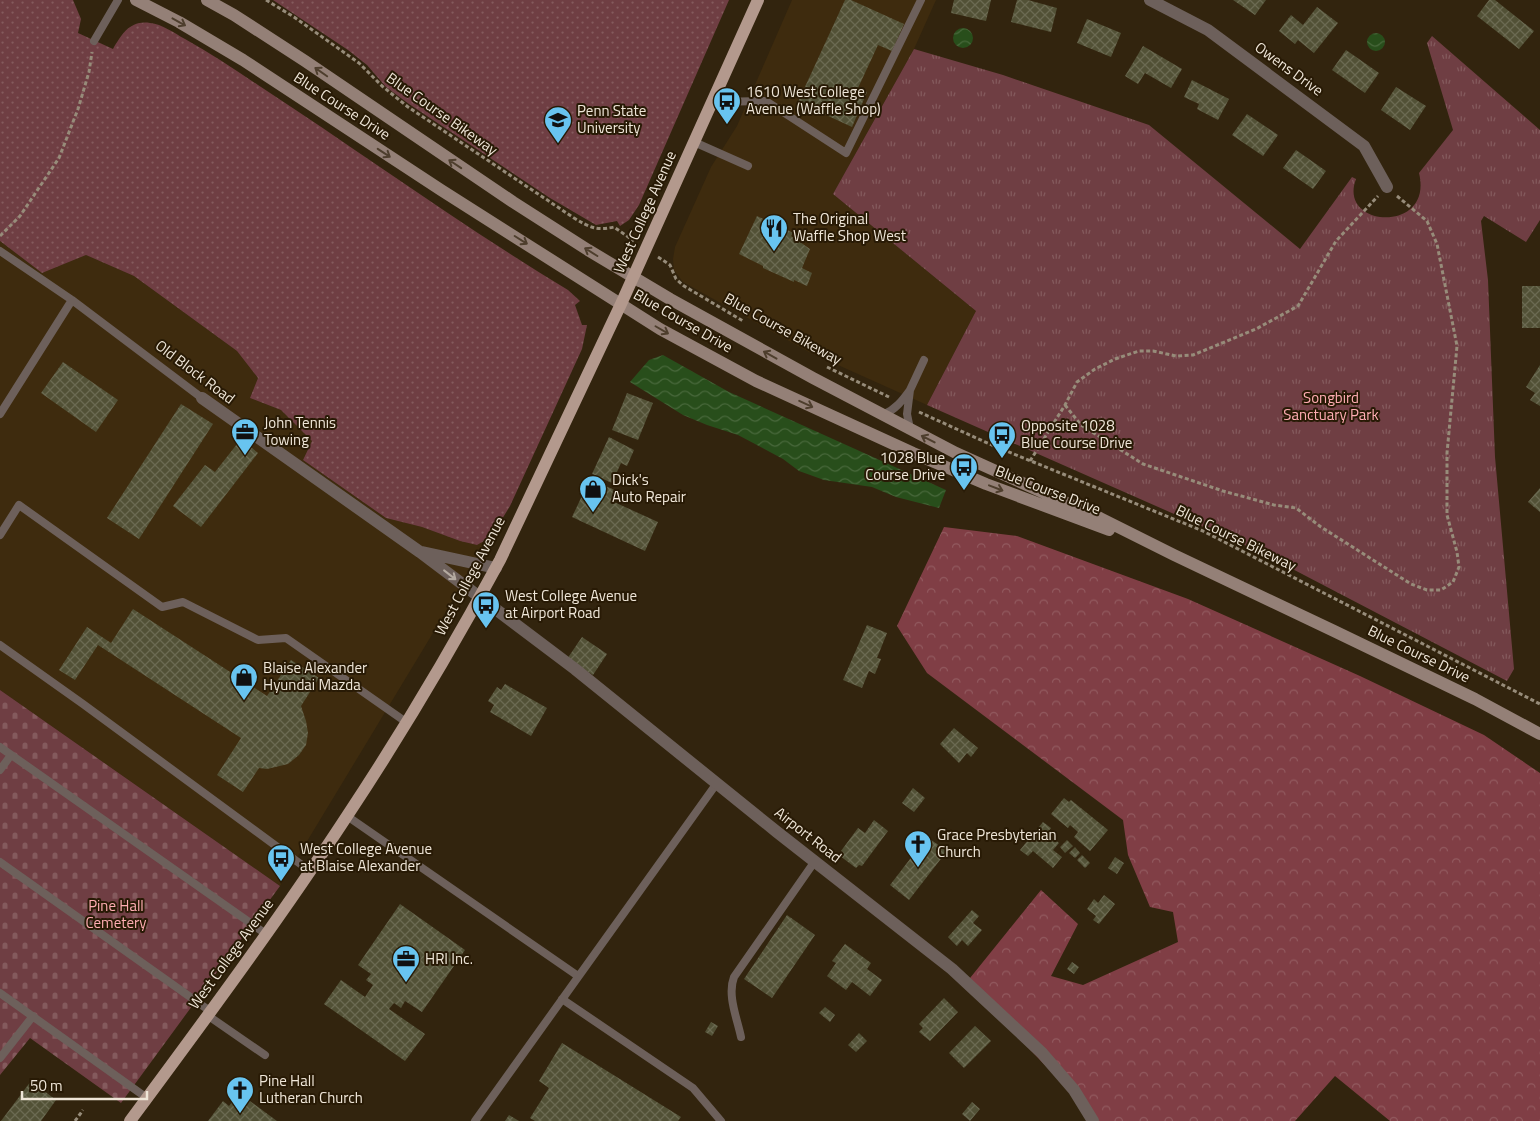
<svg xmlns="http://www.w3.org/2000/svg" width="1540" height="1121" viewBox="0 0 1540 1121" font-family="'Titillium Web',sans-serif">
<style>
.built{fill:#3e2b0e}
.grass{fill:url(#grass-dots)}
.forest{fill:url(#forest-crowns)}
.cemetery{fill:url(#cemetery-stones)}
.park{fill:url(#park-tufts)}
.water{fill:url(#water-waves)}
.building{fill:url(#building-cross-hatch)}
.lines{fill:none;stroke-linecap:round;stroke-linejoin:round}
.path{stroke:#978c7a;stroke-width:3;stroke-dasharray:4 2.5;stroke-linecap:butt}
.service{stroke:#6d605b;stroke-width:8}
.minor{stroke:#6d605b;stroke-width:12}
.secondary{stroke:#948077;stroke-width:12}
.primary{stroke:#b3998d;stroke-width:12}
.oneway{stroke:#4e3e2d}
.oneway2{stroke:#b4aaa0}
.labels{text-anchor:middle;stroke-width:4;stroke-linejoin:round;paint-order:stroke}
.street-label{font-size:15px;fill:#efe6d8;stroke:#281a05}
.poi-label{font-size:15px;fill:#efe6d8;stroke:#281a05;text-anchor:start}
.park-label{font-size:15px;fill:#ffadb3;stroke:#281a05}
</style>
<defs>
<pattern id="grass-dots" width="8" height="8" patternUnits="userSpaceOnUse" patternTransform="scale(1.25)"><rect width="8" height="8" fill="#6f3e43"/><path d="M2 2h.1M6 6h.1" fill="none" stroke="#845a5d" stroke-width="1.8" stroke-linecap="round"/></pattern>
<pattern id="forest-crowns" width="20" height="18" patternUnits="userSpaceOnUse" patternTransform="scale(1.25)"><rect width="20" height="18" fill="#803e45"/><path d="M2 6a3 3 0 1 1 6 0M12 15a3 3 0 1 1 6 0" fill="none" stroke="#925a5f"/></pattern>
<pattern id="cemetery-stones" width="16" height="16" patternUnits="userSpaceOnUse" patternTransform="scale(1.25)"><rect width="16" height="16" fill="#6f3e43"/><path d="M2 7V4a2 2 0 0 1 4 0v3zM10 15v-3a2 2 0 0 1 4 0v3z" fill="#845a5d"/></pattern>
<pattern id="park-tufts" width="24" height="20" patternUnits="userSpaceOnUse" patternTransform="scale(1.25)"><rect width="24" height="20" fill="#6f3e43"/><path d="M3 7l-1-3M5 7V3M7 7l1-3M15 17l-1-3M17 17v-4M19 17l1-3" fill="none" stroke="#845a5d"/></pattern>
<pattern id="water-waves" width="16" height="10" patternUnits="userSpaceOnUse" patternTransform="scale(1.25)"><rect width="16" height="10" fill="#284e1b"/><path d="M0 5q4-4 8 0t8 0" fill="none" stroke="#48683b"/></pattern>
<pattern id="building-cross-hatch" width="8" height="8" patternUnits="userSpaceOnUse" patternTransform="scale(1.25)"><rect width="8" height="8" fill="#525136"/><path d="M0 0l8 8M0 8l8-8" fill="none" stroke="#6b6a52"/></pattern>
</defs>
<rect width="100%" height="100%" fill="#32240e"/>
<path class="built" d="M 792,0 L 936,0 L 914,49 L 833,194 L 976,311 L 927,405 L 809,352 L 699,291 L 683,282 L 674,270 L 673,259 L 675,247 L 711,167 L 737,126 Z
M 0,241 L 42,273 L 86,255 L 134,276 L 237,351 L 258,378 L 250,398 L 281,410 L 312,441 L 303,460 L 386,518 L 422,527 L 460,541 L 477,545 L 491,537 L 280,886 L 0,690 Z"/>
<path class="grass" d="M 0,0 L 73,0 L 81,19 L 78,33 L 113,49 C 122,34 130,20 150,23 C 162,24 174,33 185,39 C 210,53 234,69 258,85 C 362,153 462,226 568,290 L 580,301 L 575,305 L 582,325 L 587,325 L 582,349 L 510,506 L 491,537 L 477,545 L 460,541 L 422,527 L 386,518 L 303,460 L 312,441 L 281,410 L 250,398 L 258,378 L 237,351 L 134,276 L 86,255 L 42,273 L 0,241 Z
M 273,0 L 729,0 L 639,205 L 629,220 L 620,226 L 617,221 L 596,225 L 550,198 L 409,104 L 386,87 L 367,65 L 348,50 Z"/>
<path class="forest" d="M 944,527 L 1017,536 L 1188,599 L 1360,676 L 1484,735 L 1540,773 L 1540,1121 L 1390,1121 L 1335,1076 L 1295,1121 L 1093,1121 L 1087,1109 L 966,983 L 1041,890 L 1078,924 L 1051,976 L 1083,985 L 1178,942 L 1173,912 L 1150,907 L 1128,855 L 1123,820 L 927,673 L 897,626 Z"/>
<path class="cemetery" d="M 0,690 L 280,886 L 121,1103 L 30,1038 L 0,1075 Z"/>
<path class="park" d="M 1432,36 L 1540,130 L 1540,220 L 1526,242 L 1484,216 L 1481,221 L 1488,280 L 1495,457 L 1514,669 L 1507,681 L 1258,551 L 927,405 L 976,311 L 833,194 L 914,49 L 1003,75 L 1149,125 L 1300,249 L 1352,177 L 1356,179 C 1337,228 1434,234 1419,173 L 1453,130 L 1427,43 Z"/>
<path class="water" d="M953 38a10 10 0 1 1 20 0a10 10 0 1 1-20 0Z
M1367 42a9 9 0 1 1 18 0a9 9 0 1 1-18 0Z
M 663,355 L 729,392 L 946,490 L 939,508 L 896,497 L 872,487 L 824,480 L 799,471 L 783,459 L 738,435 L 707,425 L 683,415 L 630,382 L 649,360 Z"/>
<path class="building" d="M 845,0 L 851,0 L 904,24 L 892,51 L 878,45 L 858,88 L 867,92 L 852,127 L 798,102 Z
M 954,0 L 991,0 L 986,21 L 951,13 Z
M 1017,0 L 1028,0 L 1057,8 L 1051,32 L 1011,22 Z
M 1233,0 L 1266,0 L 1255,15 Z
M 1489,0 L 1495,0 L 1534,31 L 1519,49 L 1477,16 Z
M 1317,7 L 1338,23 L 1314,53 L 1298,40 L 1295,44 L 1279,31 L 1291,15 L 1303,25 Z
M 1087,19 L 1121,33 L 1111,57 L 1077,43 Z
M 1143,46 L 1182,69 L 1171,88 L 1145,73 L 1138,84 L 1125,76 Z
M 1346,50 L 1379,73 L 1365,93 L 1332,70 Z
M 1192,80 L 1229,99 L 1218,120 L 1197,109 L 1199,104 L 1184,97 Z
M 1396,87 L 1426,106 L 1410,130 L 1381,110 Z
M 1247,114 L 1278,135 L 1263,156 L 1232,135 Z
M 1296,150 L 1326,171 L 1313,189 L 1283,168 Z
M 757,216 L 772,223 L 782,230 L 784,228 L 793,233 L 791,236 L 810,249 L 802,268 L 812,273 L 807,286 L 794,280 L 794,282 L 763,268 L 763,266 L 739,254 Z
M 1522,286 L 1540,286 L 1540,328 L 1522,328 Z
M 63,362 L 118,400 L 96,432 L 41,393 Z
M 1540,365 L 1540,406 L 1530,400 L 1535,393 L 1526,387 Z
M 627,393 L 653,403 L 638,440 L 612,430 Z
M 181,404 L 213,424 L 139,539 L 107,518 Z
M 609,437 L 634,450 L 627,466 L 621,463 L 612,483 L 592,474 Z
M 241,439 L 258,453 L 201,527 L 173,506 L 205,465 L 215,472 Z
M 590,479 L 619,492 L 614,502 L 658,522 L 645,551 L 572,517 Z
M 1540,488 L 1540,512 L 1528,502 Z
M 133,609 L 267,696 L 291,660 L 319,678 L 301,706 L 306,721 L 308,733 L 306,745 L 299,755 L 288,764 L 267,769 L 259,768 L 243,792 L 217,775 L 241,738 L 98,645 L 75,680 L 59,670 L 87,627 L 111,643 Z
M 867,625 L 887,633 L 877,658 L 881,659 L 875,674 L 869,671 L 862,688 L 843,680 Z
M 582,637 L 607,654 L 593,675 L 567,659 Z
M 505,684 L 547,708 L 531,736 L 490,712 L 494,705 L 488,701 L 497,687 L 501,690 Z
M 954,728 L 978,748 L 971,757 L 967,753 L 959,763 L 940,744 Z
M 913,788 L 925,798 L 914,812 L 902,803 Z
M 1064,798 L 1069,802 L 1071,800 L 1108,830 L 1090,851 L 1074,837 L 1078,832 L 1070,825 L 1068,828 L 1051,814 Z
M 874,820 L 888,831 L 862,866 L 859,865 L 856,868 L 840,856 L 843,852 L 841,851 L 858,828 L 865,833 Z
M 1043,822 L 1051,828 L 1047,833 L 1059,843 L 1053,850 L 1062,857 L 1053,868 L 1033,851 L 1028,856 L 1020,850 Z
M 927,837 L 947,851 L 909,900 L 890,885 Z
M 1067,840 L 1073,846 L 1065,853 L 1060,847 Z
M 1075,847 L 1080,853 L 1075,858 L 1069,853 Z
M 1082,855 L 1090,863 L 1085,868 L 1077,860 Z
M 1115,857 L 1124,863 L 1117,874 L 1108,868 Z
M 1104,895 L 1115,904 L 1099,924 L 1093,920 L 1096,916 L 1087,909 L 1094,899 L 1098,903 Z
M 400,904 L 465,950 L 422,1012 L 405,1001 L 401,1008 L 394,1003 L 389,1009 L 425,1034 L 405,1061 L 324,1004 L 341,980 L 365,997 L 373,985 L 366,980 L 371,974 L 358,965 Z
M 972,910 L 979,916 L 973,923 L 982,930 L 968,946 L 962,940 L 957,946 L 948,937 Z
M 787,915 L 815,935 L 772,998 L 744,979 Z
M 845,944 L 871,963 L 867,969 L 882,980 L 870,996 L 852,982 L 846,990 L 827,976 L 836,963 L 832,961 Z
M 1072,962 L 1079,967 L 1074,974 L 1067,969 Z
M 944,998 L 958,1012 L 930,1041 L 919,1032 L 923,1028 L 919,1024 Z
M 825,1007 L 835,1015 L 830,1022 L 819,1013 Z
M 711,1022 L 718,1026 L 712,1036 L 705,1032 Z
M 975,1026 L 991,1041 L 964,1068 L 949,1053 Z
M 859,1033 L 867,1041 L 856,1052 L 848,1045 Z
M 562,1043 L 681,1117 L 678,1121 L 535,1121 L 530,1118 L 549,1088 L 539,1081 Z
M 31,1081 L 56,1100 L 41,1121 L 1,1121 Z
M 239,1093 L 277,1121 L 208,1121 L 223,1101 L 229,1106 Z
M 972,1102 L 980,1109 L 970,1121 L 962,1114 Z
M 509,1115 L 519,1121 L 505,1121 Z"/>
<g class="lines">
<path class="path" d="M 266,0 L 294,17 L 359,63 L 382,86 L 408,107 L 574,218 C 589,227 596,231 614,227 L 634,241
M 0,236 L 20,216 L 59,158 L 78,109 L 89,72 L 92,52
M 658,257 L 670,265 L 676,279 L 684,286 L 743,321
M 827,367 L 889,397
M 1065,405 L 1081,425 L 1143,464 L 1223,491 L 1274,505 L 1296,508 L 1321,527 L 1411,584 L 1427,590 L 1441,590 L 1453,582 L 1459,567 L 1457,552 L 1447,515 L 1447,453 L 1457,346 L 1437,244 L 1427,221 L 1397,196
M 919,412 L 994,446 L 1203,531 L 1540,704
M 1030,461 L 1065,405 L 1077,382 L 1095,369 L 1115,359 L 1139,351 L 1153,351 L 1176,356 L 1193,355 L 1256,329 L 1298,306 L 1336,241 L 1378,196
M 75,1121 L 83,1110"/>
<path class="service" d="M 94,41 L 118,0
M 712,102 L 766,101 L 846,153 L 921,0
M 694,142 L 748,166
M 0,251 L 72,300 L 202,398
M 910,390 L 924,360
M 0,414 L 72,300
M 883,415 C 896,409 902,401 910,390 L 907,414 L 910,429
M 0,535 L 19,505 L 162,607 L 183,602 L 258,640 L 286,638 L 406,722
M 0,645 L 83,704 L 310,871
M 0,747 L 266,934
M 0,770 L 11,755
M 347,816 L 578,976
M 0,862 L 210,1011
M 0,993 L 147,1098
M 562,999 L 693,1088 L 721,1121
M 207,1015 L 265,1055
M 741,1037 C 737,1018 727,995 734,977 L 815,861
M 0,1058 L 33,1016
M 475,1121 L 717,783"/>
<path class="minor" d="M 1150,0 L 1208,30 L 1364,146 L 1387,187
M 202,398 L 420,552 L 575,669 L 777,832 L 952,969 L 1042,1053 L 1074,1090 L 1093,1121
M 422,552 L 496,568"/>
<path class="secondary" d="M 136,0 L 179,22 L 243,60 L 441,190 L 660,329 L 756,381 L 913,453 L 986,484 L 1109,530
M 207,0 L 234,15 L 305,61 L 513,202 L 588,250 L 670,299 L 813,378 L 956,453 L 1100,518 L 1174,555 L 1334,631 L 1475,699 L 1540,734"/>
<path class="primary" d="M 130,1121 C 204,1021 279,920 347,816 C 402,733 453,647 500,560 L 621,304 L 758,0"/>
</g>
<defs><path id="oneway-shaft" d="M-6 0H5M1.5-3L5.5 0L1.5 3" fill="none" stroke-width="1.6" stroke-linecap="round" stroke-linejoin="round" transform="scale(1.25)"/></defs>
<g class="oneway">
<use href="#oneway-shaft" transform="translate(179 22) rotate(29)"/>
<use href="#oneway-shaft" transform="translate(321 72) rotate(-145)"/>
<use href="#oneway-shaft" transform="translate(384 153) rotate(33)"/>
<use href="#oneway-shaft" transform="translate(455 164) rotate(-146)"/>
<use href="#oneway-shaft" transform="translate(521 240) rotate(32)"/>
<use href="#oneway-shaft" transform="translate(591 252) rotate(-148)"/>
<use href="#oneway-shaft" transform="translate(662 330) rotate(30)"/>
<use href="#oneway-shaft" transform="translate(770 355) rotate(-151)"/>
<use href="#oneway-shaft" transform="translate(806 404) rotate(25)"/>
<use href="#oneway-shaft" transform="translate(928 439) rotate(-153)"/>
<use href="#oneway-shaft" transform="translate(996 488) rotate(21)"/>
</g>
<use class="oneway2" href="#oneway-shaft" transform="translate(450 575) rotate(38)"/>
<defs>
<g id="bus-pin" transform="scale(1.4375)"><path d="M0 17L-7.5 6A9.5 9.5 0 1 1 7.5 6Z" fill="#68c4f0" stroke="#281a05"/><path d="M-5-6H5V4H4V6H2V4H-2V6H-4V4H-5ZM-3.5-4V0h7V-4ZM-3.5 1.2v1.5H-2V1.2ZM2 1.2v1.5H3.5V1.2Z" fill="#111"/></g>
<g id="university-pin" transform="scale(1.4375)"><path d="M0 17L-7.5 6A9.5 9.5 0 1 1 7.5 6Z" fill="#68c4f0" stroke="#281a05"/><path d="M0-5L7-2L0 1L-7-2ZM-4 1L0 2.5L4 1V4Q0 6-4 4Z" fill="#111"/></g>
<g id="restaurant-pin" transform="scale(1.4375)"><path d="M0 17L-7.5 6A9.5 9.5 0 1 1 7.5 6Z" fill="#68c4f0" stroke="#281a05"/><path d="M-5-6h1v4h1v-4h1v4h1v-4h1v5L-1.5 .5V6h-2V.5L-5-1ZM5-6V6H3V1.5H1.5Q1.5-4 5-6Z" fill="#111"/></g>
<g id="office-pin" transform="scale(1.4375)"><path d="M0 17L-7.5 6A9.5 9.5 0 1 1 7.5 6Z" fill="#68c4f0" stroke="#281a05"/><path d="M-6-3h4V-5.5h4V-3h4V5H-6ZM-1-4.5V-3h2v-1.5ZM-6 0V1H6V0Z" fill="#111"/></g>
<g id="shop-pin" transform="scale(1.4375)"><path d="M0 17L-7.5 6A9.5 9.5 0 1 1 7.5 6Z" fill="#68c4f0" stroke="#281a05"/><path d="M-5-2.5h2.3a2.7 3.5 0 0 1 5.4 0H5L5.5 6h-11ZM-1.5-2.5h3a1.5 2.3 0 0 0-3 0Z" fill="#111"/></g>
<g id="church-pin" transform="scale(1.4375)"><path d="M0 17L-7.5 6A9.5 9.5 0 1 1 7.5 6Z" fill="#68c4f0" stroke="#281a05"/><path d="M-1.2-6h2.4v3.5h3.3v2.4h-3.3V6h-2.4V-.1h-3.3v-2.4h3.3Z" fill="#111"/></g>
</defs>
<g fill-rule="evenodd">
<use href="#bus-pin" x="727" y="101"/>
<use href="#university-pin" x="558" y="120"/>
<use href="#restaurant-pin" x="774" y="228"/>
<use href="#office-pin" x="245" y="432"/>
<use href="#bus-pin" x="1002" y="435"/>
<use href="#bus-pin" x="964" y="467"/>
<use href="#shop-pin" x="593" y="489"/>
<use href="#bus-pin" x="486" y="605"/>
<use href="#shop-pin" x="244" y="677"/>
<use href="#church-pin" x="918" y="844"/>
<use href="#bus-pin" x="281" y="858"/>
<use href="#office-pin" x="406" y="959"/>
<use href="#church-pin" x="240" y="1090"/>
</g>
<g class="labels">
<g class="street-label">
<text transform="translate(1289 69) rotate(36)" y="5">Owens Drive</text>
<text transform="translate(342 106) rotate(33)" y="5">Blue Course Drive</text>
<text transform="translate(442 114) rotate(35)" y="5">Blue Course Bikeway</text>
<text transform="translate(645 212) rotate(-66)" y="5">West College Avenue</text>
<text transform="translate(683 321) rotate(30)" y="5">Blue Course Drive</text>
<text transform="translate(783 329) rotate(29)" y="5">Blue Course Bikeway</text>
<text transform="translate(195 372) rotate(37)" y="5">Old Block Road</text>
<text transform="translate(1048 490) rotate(21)" y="5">Blue Course Drive</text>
<text transform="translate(1236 538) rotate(26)" y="5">Blue Course Bikeway</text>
<text transform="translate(470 576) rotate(-62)" y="5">West College Avenue</text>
<text transform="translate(1419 654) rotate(26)" y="5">Blue Course Drive</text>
<text transform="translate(808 835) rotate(38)" y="5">Airport Road</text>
<text transform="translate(231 954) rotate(-54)" y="5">West College Avenue</text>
</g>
<g class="poi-label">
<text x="746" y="97">1610 West College<tspan x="746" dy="17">Avenue (Waffle Shop)</tspan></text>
<text x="577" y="116">Penn State<tspan x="577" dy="17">University</tspan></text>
<text x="793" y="224">The Original<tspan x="793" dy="17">Waffle Shop West</tspan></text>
<text x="264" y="428">John Tennis<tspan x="264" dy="17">Towing</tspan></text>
<text x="1021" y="431">Opposite 1028<tspan x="1021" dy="17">Blue Course Drive</tspan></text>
<text x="945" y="463" text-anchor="end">1028 Blue<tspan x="945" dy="17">Course Drive</tspan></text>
<text x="612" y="485">Dick's<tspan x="612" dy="17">Auto Repair</tspan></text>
<text x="505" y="601">West College Avenue<tspan x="505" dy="17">at Airport Road</tspan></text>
<text x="263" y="673">Blaise Alexander<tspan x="263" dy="17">Hyundai Mazda</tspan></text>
<text x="937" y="840">Grace Presbyterian<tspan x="937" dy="17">Church</tspan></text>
<text x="300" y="854">West College Avenue<tspan x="300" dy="17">at Blaise Alexander</tspan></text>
<text x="425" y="964">HRI Inc.</text>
<text x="259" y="1086">Pine Hall<tspan x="259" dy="17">Lutheran Church</tspan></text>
</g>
<g class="park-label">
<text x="1331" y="403">Songbird<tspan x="1331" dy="17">Sanctuary Park</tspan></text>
<text x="116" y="911">Pine Hall<tspan x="116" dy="17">Cemetery</tspan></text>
</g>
</g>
<path d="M22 1091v8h125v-8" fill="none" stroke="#efe6d8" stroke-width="2.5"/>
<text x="30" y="1091" font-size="15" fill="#efe6d8" stroke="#281a05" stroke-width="4" paint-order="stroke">50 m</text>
</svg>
